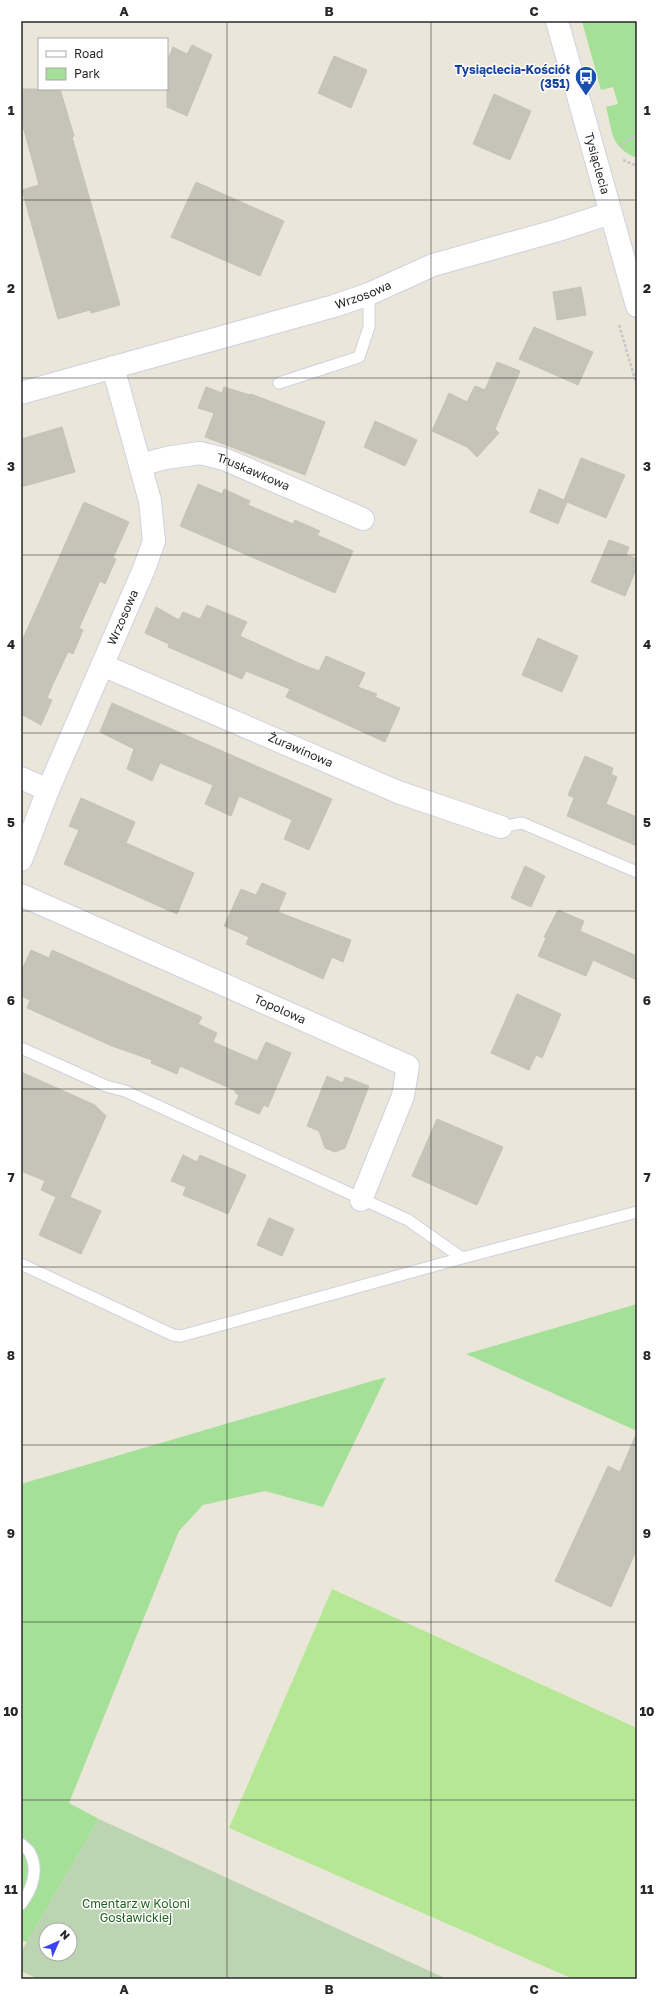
<svg xmlns="http://www.w3.org/2000/svg" width="658" height="2000" viewBox="0 0 658 2000" font-family="'Golos Text',sans-serif">
<style>
.education{fill:#ece7ca}
.green{fill:#a4e098}
.cemetery{fill:#bdd4b2;fill-rule:evenodd}
.pitch{fill:#b6e794}
.building{fill:#c5c4b9;stroke:#c6c2b4}
.lines{fill:none;stroke-linecap:round;stroke-linejoin:round}
.service-casing{stroke:#d0d0e1;stroke-width:13}
.minor-casing{stroke:#d0d0e1;stroke-width:24}
.tertiary-casing{stroke:#d0d0e1;stroke-width:24}
.path{stroke:#c7c7c7;stroke-width:2.5;stroke-dasharray:3 2;stroke-linecap:butt}
.service{stroke:#fff;stroke-width:11}
.minor{stroke:#fff;stroke-width:22}
.tertiary{stroke:#fff;stroke-width:22}
.grid{fill:none;stroke:#282828;stroke-width:1;stroke-opacity:0.55}
.labels{text-anchor:middle;stroke-width:3;stroke-linejoin:round;paint-order:stroke}
.transit-label{font-size:12px;font-weight:bold;fill:#164399;stroke:#fff;text-anchor:end}
.street-label{font-size:12px;fill:#282828;stroke:#fff}
.park-label{font-size:12px;fill:#1e621c;stroke:#fff}
.neatline{fill:none;stroke:#282828;stroke-width:1.5}
.grid-label{font-size:13px;text-anchor:middle;font-weight:bold;fill:#282828}
</style>
<rect width="100%" height="100%" fill="#eae6da"/>
<path class="education" d="M 21,1971 L 38,1979 L 21,1979 Z"/>
<path class="green" d="M 582,21 L 637,21 L 637,158 C 610,147 613,133 606,107 L 618,104 L 613,87 L 601,90 Z
M 637,1304 L 637,1431 L 466,1354 Z
M 386,1377 L 323,1507 L 265,1491 L 203,1505 L 179,1531 L 69,1803 L 99,1819 L 27,1942 L 21,1940 L 21,1484 Z"/>
<path class="cemetery" d="M 99,1819 L 447,1979 L 38,1979 L 21,1971 L 21,1952 ZM 46,1930 L 70,1930 L 70,1954 L 46,1954 Z"/>
<path class="pitch" d="M 332,1589 L 637,1728 L 637,1975 L 635,1979 L 573,1979 L 229,1828 Z"/>
<path class="building" d="M 192,45 L 212,55 L 187,116 L 167,107 L 167,62 L 173,47 L 187,54 Z
M 334,56 L 367,70 L 351,108 L 318,93 Z
M 21,89 L 60,89 L 74,136 L 72,137 L 120,305 L 91,313 L 90,310 L 58,319 L 22,190 L 39,185 L 21,119 Z
M 494,94 L 531,111 L 510,160 L 473,144 Z
M 196,182 L 284,221 L 260,276 L 171,237 Z
M 581,287 L 586,315 L 557,320 L 553,292 Z
M 534,327 L 593,352 L 578,385 L 519,359 Z
M 497,362 L 520,371 L 495,429 L 499,433 L 477,457 L 467,447 L 432,431 L 449,393 L 467,402 L 475,386 L 485,390 Z
M 206,387 L 222,393 L 224,387 L 250,395 L 251,394 L 325,422 L 305,475 L 205,437 L 214,413 L 198,408 Z
M 375,421 L 417,440 L 405,466 L 364,447 Z
M 62,427 L 75,472 L 21,487 L 21,439 Z
M 581,458 L 625,475 L 606,518 L 567,502 L 558,524 L 530,512 L 539,489 L 564,500 Z
M 198,484 L 222,494 L 224,489 L 250,501 L 248,505 L 293,524 L 295,520 L 320,531 L 317,535 L 353,551 L 335,593 L 180,526 Z
M 84,502 L 129,522 L 113,558 L 116,559 L 105,584 L 100,581 L 79,628 L 83,630 L 73,654 L 68,652 L 52,686 L 47,698 L 52,700 L 41,725 L 21,714 L 21,643 Z
M 609,540 L 629,547 L 626,555 L 637,559 L 637,567 L 625,596 L 591,582 Z
M 207,605 L 247,622 L 240,636 L 301,664 L 319,671 L 326,656 L 365,673 L 358,687 L 377,694 L 375,697 L 400,708 L 385,742 L 286,697 L 290,689 L 246,671 L 242,679 L 168,647 L 169,644 L 145,633 L 156,607 L 179,620 L 183,612 L 200,619 Z
M 538,638 L 578,656 L 562,692 L 522,675 Z
M 112,703 L 332,799 L 309,850 L 284,839 L 292,820 L 239,796 L 231,816 L 205,804 L 213,785 L 160,763 L 152,781 L 127,769 L 134,749 L 100,732 Z
M 585,756 L 613,768 L 611,774 L 617,777 L 606,804 L 637,817 L 637,846 L 567,816 L 574,798 L 568,795 Z
M 81,798 L 135,822 L 126,843 L 194,873 L 177,914 L 64,864 L 79,830 L 69,826 Z
M 525,866 L 545,876 L 531,907 L 511,898 Z
M 262,883 L 286,893 L 278,912 L 351,940 L 343,962 L 332,957 L 323,979 L 246,944 L 249,937 L 224,926 L 241,889 L 256,895 Z
M 558,910 L 584,921 L 580,931 L 637,956 L 637,980 L 593,960 L 586,976 L 538,956 L 546,938 L 544,937 Z
M 31,950 L 49,958 L 52,950 L 202,1017 L 198,1024 L 217,1033 L 213,1042 L 257,1061 L 266,1042 L 291,1053 L 268,1107 L 264,1105 L 259,1114 L 235,1104 L 239,1095 L 235,1093 L 236,1091 L 180,1066 L 177,1074 L 151,1063 L 152,1060 L 112,1046 L 27,1008 L 30,1000 L 21,996 L 21,972 Z
M 517,994 L 561,1014 L 542,1058 L 536,1055 L 529,1070 L 491,1053 Z
M 21,1072 L 95,1105 L 106,1116 L 70,1197 L 101,1211 L 81,1254 L 39,1235 L 56,1197 L 41,1190 L 45,1181 L 21,1171 Z
M 327,1076 L 343,1083 L 345,1077 L 369,1086 L 345,1148 L 335,1152 L 325,1148 L 319,1131 L 307,1126 Z
M 437,1119 L 503,1147 L 477,1205 L 412,1176 Z
M 183,1155 L 197,1162 L 200,1155 L 246,1175 L 228,1214 L 183,1195 L 186,1187 L 171,1181 Z
M 269,1218 L 294,1229 L 282,1256 L 257,1245 Z
M 637,1432 L 637,1549 L 611,1607 L 555,1581 L 608,1466 L 620,1472 Z"/>
<g class="lines">
<g class="service-casing">
<path id="service" d="M 279,383 L 359,357 L 369,327 L 369,294
M 501,827 L 522,823 L 637,872
M 21,1048 L 106,1086 L 125,1091 L 408,1220 L 462,1258
M 21,1264 L 173,1335 L 181,1336 L 462,1258 L 637,1212
M 21,1844 C 24,1847 29,1850 30,1853 C 39,1870 32,1890 21,1904"/>
</g>
<g class="minor-casing">
<g id="minor">
<path id="s1" d="M 21,393 L 334,306 L 369,294 L 433,265 L 555,231 L 611,213"/>
<path id="s2" d="M 140,465 L 166,458 L 200,453 L 224,459 L 363,519"/>
<path id="s3" d="M 102,665 L 398,792 L 501,827"/>
<path d="M 21,778 L 48,790"/>
<path id="s4" d="M 21,860 L 48,790 L 144,569 L 154,541 L 150,501 L 113,367"/>
<path id="s5" d="M 21,895 L 408,1066 L 403,1096 L 361,1200"/>
</g>
</g>
<g class="tertiary-casing">
<g id="tertiary">
<path id="s6" d="M 557,21 L 637,306"/>
</g>
</g>
<path class="path" d="M 620,147 L 637,134
M 623,160 L 637,166
M 619,325 L 637,386"/>
<use href="#service" class="service"/>
<use href="#minor" class="minor"/>
<use href="#tertiary" class="tertiary"/>
</g>
<path class="grid" d="M 227,21 L 227,1979M 431,21 L 431,1979M 21,200 L 637,200M 21,378 L 637,378M 21,555 L 637,555M 21,733 L 637,733M 21,911 L 637,911M 21,1089 L 637,1089M 21,1267 L 637,1267M 21,1445 L 637,1445M 21,1622 L 637,1622M 21,1800 L 637,1800"/>
<defs>
<g id="bus-pin" transform="scale(1.15)"><path d="M0 17L-7.5 6A9.5 9.5 0 1 1 7.5 6Z" fill="#1a4fb4" stroke="#fff"/><path d="M-5-6H5V4H4V6H2V4H-2V6H-4V4H-5ZM-3.5-4V0h7V-4ZM-3.5 1.2v1.5H-2V1.2ZM2 1.2v1.5H3.5V1.2Z" fill="#fff"/></g>
</defs>
<g fill-rule="evenodd">
<use href="#bus-pin" x="586" y="77"/>
</g>
<g class="labels">
<g class="transit-label">
<text x="570" y="74">Tysiąclecia-Kościół<tspan x="570" dy="14">(351)</tspan></text>
</g>
<g class="street-label">
<text dy="4" stroke="none"><textPath href="#s6" startOffset="148">Tysiąclecia</textPath></text>
<text dy="4" stroke="none"><textPath href="#s1" startOffset="356">Wrzosowa</textPath></text>
<text dy="4" stroke="none"><textPath href="#s2" startOffset="118">Truskawkowa</textPath></text>
<text dy="4" stroke="none"><textPath href="#s4" startOffset="263">Wrzosowa</textPath></text>
<text dy="4" stroke="none"><textPath href="#s3" startOffset="216">Żurawinowa</textPath></text>
<text dy="4" stroke="none"><textPath href="#s5" startOffset="283">Topolowa</textPath></text>
</g>
<g class="park-label">
<text x="136" y="1908">Cmentarz w Koloni<tspan x="136" dy="14">Gosławickiej</tspan></text>
</g>
</g>
<rect width="658" height="2000" fill="none" stroke="#ffffff" stroke-width="44"/>
<rect x="38" y="38" width="130" height="52" fill="#ffffff" stroke="#a9a9a9"/>
<rect x="46" y="51" width="20" height="6" fill="#ffffff" stroke="#a9a9a9"/>
<text x="74" y="58" font-size="12" fill="#282828">Road</text>
<rect x="46" y="68" width="20" height="12" fill="#a4e098" stroke="#a9a9a9"/>
<text x="74" y="78" font-size="12" fill="#282828">Park</text>
<g transform="translate(58 1942) rotate(45)"><circle r="19" fill="#ffffff" stroke="#a9a9a9"/>
<path d="M0-3L7 15L0 10L-7 15Z" fill="#3f42f3"/>
<text y="-6" font-size="11" font-weight="bold" text-anchor="middle" fill="#282828">N</text>
</g>
<rect x="22" y="22" width="614" height="1956" class="neatline"/>
<g class="grid-label">
<text x="124" y="16">A</text>
<text x="329" y="16">B</text>
<text x="534" y="16">C</text>
<text x="11" y="115">1</text>
<text x="647" y="115">1</text>
<text x="11" y="293">2</text>
<text x="647" y="293">2</text>
<text x="11" y="471">3</text>
<text x="647" y="471">3</text>
<text x="11" y="649">4</text>
<text x="647" y="649">4</text>
<text x="11" y="827">5</text>
<text x="647" y="827">5</text>
<text x="11" y="1005">6</text>
<text x="647" y="1005">6</text>
<text x="11" y="1182">7</text>
<text x="647" y="1182">7</text>
<text x="11" y="1360">8</text>
<text x="647" y="1360">8</text>
<text x="11" y="1538">9</text>
<text x="647" y="1538">9</text>
<text x="11" y="1716">10</text>
<text x="647" y="1716">10</text>
<text x="11" y="1894">11</text>
<text x="647" y="1894">11</text>
<text x="124" y="1994">A</text>
<text x="329" y="1994">B</text>
<text x="534" y="1994">C</text>
</g>
</svg>
